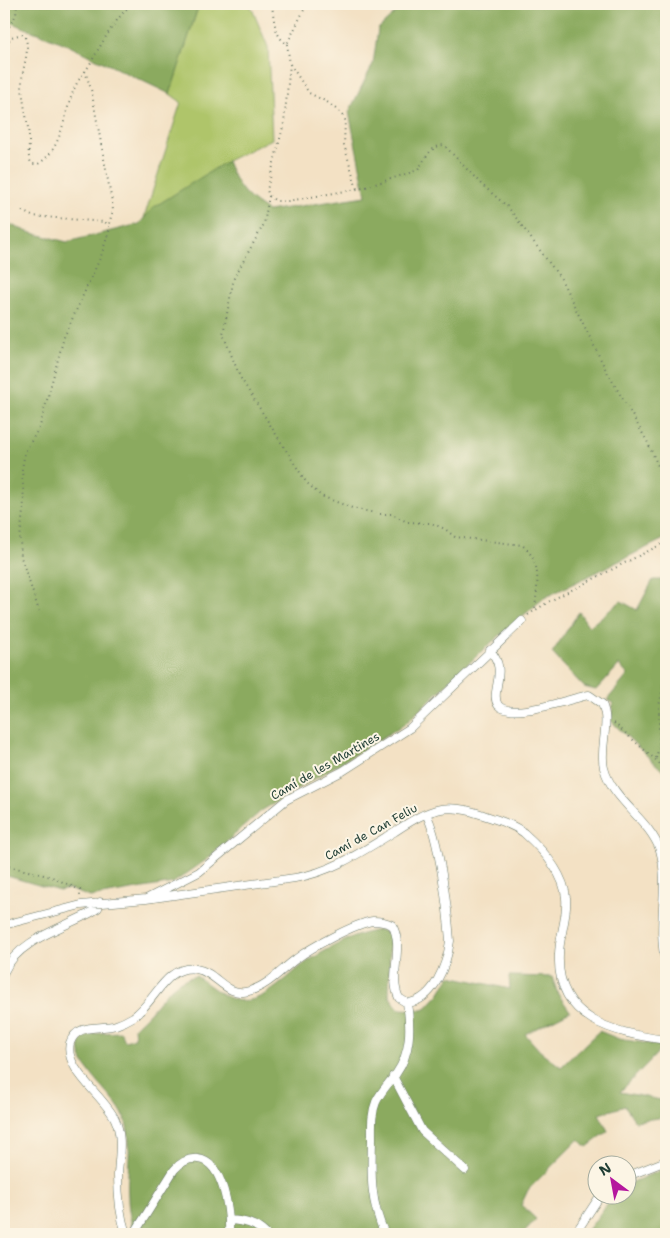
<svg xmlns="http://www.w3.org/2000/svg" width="670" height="1238" viewBox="0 0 670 1238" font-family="'Shantell Sans',sans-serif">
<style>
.green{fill:#afc56a;stroke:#67814f}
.forest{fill:#8baa5e;stroke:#557449}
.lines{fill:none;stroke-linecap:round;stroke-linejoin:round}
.minor-casing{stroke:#697666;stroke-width:9}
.path{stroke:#697666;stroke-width:2;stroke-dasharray:1 4;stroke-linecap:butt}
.minor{stroke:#fff;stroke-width:8}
.labels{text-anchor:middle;stroke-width:4;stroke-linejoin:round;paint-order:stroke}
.street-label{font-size:12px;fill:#1f3d34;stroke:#fcf5e5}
</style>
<rect width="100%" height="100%" fill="#fcf5e5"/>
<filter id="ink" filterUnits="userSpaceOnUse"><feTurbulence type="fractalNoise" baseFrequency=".02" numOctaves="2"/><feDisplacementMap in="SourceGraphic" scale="10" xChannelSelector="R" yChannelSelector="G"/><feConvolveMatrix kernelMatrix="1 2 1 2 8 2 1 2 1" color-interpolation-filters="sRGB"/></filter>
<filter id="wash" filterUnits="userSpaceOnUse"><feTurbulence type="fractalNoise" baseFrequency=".0096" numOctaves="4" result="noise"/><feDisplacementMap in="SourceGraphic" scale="20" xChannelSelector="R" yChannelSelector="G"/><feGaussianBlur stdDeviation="1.12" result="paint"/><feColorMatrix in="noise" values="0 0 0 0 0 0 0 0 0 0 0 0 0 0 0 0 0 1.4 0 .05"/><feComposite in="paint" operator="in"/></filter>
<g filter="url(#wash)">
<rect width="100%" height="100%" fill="#f3e1c4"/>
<path class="green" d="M 199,4 L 250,4 L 268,47 L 272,139 L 227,161 L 144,218 L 181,102 L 170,94 Z"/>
<path class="forest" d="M 4,4 L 199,4 L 170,94 L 61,42 L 4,20 Z
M 405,4 L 666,4 L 666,538 L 544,598 L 485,648 L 405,724 L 261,811 L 206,860 L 173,883 L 90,897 L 69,889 L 59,891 L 4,875 L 4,222 L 28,232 L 67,242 L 139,224 L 154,207 L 227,161 C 237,187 245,197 268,211 L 366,196 L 349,112 L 373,64 L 378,29 Z
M 653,580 L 666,580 L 666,774 L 611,721 L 613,703 L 607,700 L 628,675 L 619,665 L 596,690 L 584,687 L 552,653 L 579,612 L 589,627 L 621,601 L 637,610 Z
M 382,930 L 390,935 L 389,996 L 399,1009 L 424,1010 L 439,994 L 450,976 L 510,989 L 509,976 L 552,977 L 558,994 L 570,1011 L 525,1034 L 540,1051 L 561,1067 L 599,1031 L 619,1039 L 664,1046 L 620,1092 L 666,1101 L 666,1117 L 635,1121 L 625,1106 L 599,1114 L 608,1131 L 587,1147 L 579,1139 L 528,1190 L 521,1205 L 536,1219 L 522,1234 L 134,1234 C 131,1222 128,1209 128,1197 C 126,1171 134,1142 124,1117 C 116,1096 74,1066 80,1044 C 83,1031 110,1033 121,1032 L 125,1041 L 135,1038 L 134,1027 C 158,1010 167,980 196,976 C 207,983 219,994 232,999 C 261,1009 286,976 308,961 C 329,948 357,932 382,930 Z
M 666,1168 L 666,1234 L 585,1234 L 613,1196 L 628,1196 L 628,1184 Z"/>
</g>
<g filter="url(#ink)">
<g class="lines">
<g class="minor-casing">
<path id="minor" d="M 490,650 C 500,662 500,671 497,686 C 496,692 494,699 498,705 C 511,721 571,698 589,695 L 602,704 C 611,723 599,748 604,768 C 612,800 649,819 660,850 C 670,886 656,927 666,964
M 146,899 L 295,878 C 332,872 363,851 394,832 C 408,823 424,812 441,809 C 457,806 475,812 489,817 C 501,821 514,825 524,833 C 542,849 564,873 566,898 C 568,917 559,936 559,955 C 556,1020 614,1033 666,1040
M 4,925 L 81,905 L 146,899 L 199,872 L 286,800 L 343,771 L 410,728 L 522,621
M 4,972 C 18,940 63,928 92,912 L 98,908 L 100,902
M 393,1076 L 422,1131 L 465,1170
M 628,1176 L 666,1161
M 229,1220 C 244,1221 255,1223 266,1234
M 126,1234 C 120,1216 118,1194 118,1175 C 119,1155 123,1137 115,1119 C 104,1096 63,1069 70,1043 C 77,1022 101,1030 116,1025 C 122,1023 128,1020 133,1017 C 155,1003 165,964 196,969 C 217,972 226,998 249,991 C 268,986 281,970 296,959 C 310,948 356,923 373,921 C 380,921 386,922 392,925 C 405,947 388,975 399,998 L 407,1003 C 434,1001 447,964 450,941 C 448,913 439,836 426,814
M 134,1234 L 174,1170 C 180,1163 188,1158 198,1159 C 224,1162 230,1213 229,1234
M 385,1234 C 370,1202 371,1175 372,1140 C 372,1127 371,1114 376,1102 C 381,1091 389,1083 396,1074 C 411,1053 411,1028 407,1003
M 575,1234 L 600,1196"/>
</g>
<path class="path" d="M 272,5 C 274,19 274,36 287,44 L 307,4
M 4,35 L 16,15 L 17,4
M 287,44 L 290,64 L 284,123 L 267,190 L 269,196 L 276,201 L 288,201 L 363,188 L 418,170 C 425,159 430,146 444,145 L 481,184 L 508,207 L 561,279 L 606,370 L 647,441 L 666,484
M 4,49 L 11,37 L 23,34 C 33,46 21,69 22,83 C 22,103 29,122 29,142 C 29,150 27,157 32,164 L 38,164 C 65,148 63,109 77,83 C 81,76 86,71 90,64 C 104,40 111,25 131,4
M 290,64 L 309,93 L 327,102 L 341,113 L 345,120 L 344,145 L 357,189
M 85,71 L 91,89 L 112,202 L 113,210 L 109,224
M 269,196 L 264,224 L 234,278 L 223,334 L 240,377 L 306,482 L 321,496 L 352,508 L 380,514 L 392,514 L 407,522 L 431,523 L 445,529 L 455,537 L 522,545 C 543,562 537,585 535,609
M 22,211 L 32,216 L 105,222 L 110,228 L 101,256 L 64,337 L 40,426 L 25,452 L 22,469 L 24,502 L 20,539 L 21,557 L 39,611
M 528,615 L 548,602 L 666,542
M 614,723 L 666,769
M 656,758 L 659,747 L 659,706 L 666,674
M 4,865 L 52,877 L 80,890 L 80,898"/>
<use href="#minor" class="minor"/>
</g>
</g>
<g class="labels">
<g class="street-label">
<text transform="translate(325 766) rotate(-30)" y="4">Camí de les Martines</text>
<text transform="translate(371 832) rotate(-29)" y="4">Camí de Can Feliu</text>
</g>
</g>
<rect width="670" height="1238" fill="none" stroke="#fcf5e5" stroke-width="20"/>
<g transform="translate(612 1180) rotate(328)"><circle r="24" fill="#fcf5e5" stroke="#a4ab9e"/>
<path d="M0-4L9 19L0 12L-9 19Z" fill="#b5179e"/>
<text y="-8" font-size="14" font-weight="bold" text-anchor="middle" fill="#1f3d34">N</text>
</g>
</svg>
